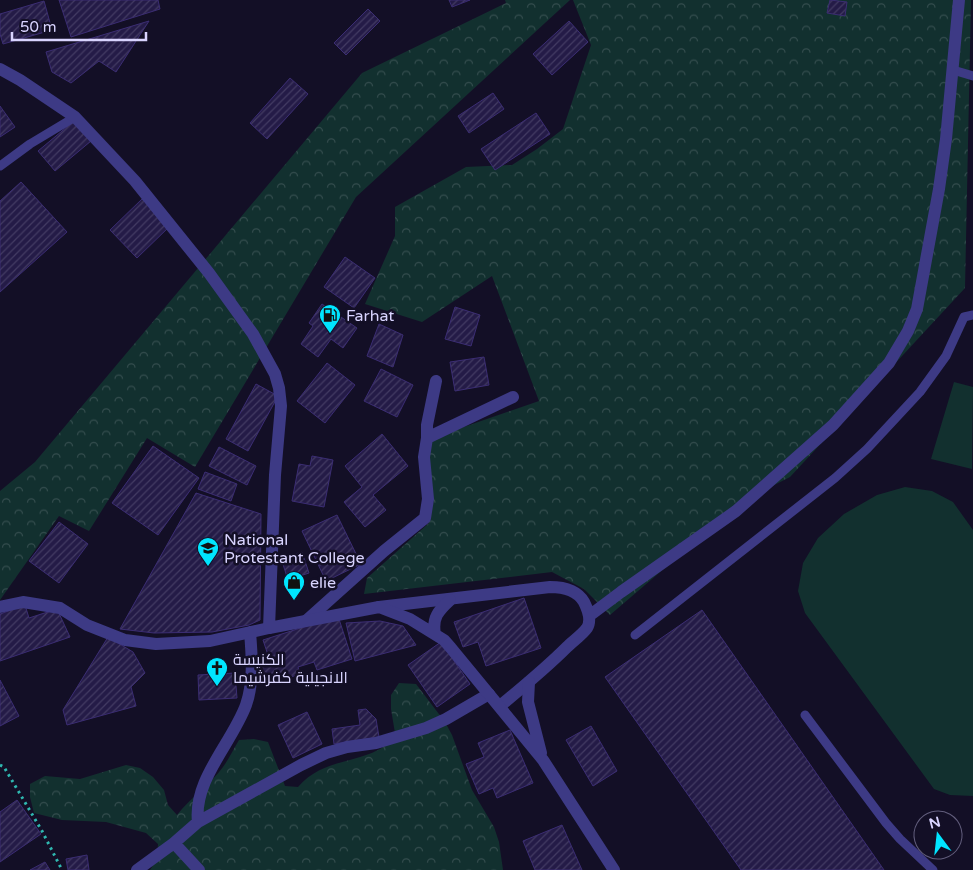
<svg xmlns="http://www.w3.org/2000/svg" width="973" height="870" viewBox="0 0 973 870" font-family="'Varela Round',Cairo,sans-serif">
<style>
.forest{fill:url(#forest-crowns)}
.pitch{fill:#12302f}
.building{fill:url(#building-hatch);stroke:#3b2d73}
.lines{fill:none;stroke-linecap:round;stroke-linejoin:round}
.path{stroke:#2fb8b0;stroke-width:3;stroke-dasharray:2.5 4;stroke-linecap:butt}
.service{stroke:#3d3a85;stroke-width:9}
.minor{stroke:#3d3a85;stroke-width:12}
.tertiary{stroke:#3d3a85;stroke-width:12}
.labels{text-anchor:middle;stroke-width:5;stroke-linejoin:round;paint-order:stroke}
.poi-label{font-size:16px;fill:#d9d4ff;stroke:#130f26;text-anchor:start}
</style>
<defs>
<pattern id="forest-crowns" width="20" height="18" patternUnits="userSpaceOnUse" patternTransform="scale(1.25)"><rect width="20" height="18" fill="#12302f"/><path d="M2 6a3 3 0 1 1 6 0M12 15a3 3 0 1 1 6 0" fill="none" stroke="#344d4e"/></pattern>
<pattern id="building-hatch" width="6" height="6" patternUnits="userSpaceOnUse" patternTransform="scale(1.25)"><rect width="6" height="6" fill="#241b47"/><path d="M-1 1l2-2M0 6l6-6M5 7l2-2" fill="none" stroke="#433b63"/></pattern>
</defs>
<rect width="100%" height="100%" fill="#130f26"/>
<path class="forest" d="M 505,0 L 570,0 L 356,197 L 195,467 L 147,438 L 89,531 L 59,516 L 0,600 L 0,491 L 35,462 L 362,73 L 506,3 Z
M 573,0 L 971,0 L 965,288 L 790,477 L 743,501 L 610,615 L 584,589 L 552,572 L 364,594 L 367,578 L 429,523 L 429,439 L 539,401 L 492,276 L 422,322 L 365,304 L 395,236 L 395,207 L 466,167 L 512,165 L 537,149 L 563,129 L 591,45 Z
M 399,683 L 416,684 L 445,722 L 452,735 L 472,790 L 494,827 L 499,842 L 503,870 L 150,870 L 157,859 L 158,844 L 146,833 L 106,822 L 62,820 L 34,813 L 30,797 L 30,784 L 45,776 L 80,779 L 126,765 L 140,768 L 153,777 L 164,790 L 168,805 L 177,815 C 191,797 210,785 223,767 C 229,759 234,748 239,740 L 254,739 L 268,742 L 285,786 L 298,787 C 318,764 341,764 369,754 C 378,751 388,744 396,739 L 391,709 L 391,695 Z"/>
<path class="pitch" d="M 954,382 L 973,387 L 972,469 L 931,459 Z
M 905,487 L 932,491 L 953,502 L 973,530 L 973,796 L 950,795 L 934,789 L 805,613 L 798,591 L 803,563 L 818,538 L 844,514 L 877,495 Z"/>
<path class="building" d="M 59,0 L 158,0 L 160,9 L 71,37 Z
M 449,0 L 470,0 L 452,7 Z
M 830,0 L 847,2 L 845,16 L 827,13 Z
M 44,1 L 52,30 L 3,44 L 0,34 L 0,14 Z
M 368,9 L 380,21 L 346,55 L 334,43 Z
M 149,21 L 116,72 L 99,61 L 71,83 L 52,72 L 46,52 Z
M 569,21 L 588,42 L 552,75 L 533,54 Z
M 290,78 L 308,94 L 267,139 L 250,123 Z
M 493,93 L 504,109 L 469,133 L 458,116 Z
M 0,106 L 15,127 L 0,137 Z
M 536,113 L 550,134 L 495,170 L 481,149 Z
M 74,121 L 91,141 L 55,171 L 38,151 Z
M 21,182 L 67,232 L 0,292 L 0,201 Z
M 142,199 L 170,226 L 137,258 L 110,230 Z
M 345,257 L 375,278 L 354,308 L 324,287 Z
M 322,304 L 357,328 L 343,348 L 331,339 L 318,357 L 301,344 L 313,326 L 309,323 Z
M 455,307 L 480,315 L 471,346 L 445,339 Z
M 379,324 L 403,335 L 393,367 L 367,356 Z
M 484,357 L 489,385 L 455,391 L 450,362 Z
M 327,363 L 355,385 L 325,423 L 297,401 Z
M 381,369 L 413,385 L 397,417 L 364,401 Z
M 256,384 L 278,396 L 248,451 L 226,439 Z
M 382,434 L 408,466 L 373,495 L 386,510 L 365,527 L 344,502 L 362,487 L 345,466 Z
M 153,446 L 199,478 L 158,535 L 112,503 Z
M 219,447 L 256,466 L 247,485 L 209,466 Z
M 312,456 L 333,460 L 324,507 L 292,501 L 299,464 L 310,466 Z
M 205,472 L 237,484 L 231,501 L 198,489 Z
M 196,493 L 261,514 L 260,620 L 249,625 L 212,632 L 154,633 L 120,629 Z
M 337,515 L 361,564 L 326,581 L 302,531 Z
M 59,522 L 88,544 L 59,583 L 29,561 Z
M 302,552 L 309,573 L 288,580 L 281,558 Z
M 524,598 L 541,648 L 486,666 L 478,642 L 463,647 L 454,622 Z
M 25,605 L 29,618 L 57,609 L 70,637 L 0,661 L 0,614 Z
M 702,610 L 884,870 L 741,870 L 605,677 Z
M 338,616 L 352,659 L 317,670 L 314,662 L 298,667 L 300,674 L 266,685 L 260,665 L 269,658 L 263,640 Z
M 380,621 L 403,626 L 416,645 L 355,661 L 346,623 Z
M 108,637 L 133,652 L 145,673 L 131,687 L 136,706 L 67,725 L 63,710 Z
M 441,642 L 470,684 L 437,707 L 408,665 Z
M 235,673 L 237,698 L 199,700 L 198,675 Z
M 0,680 L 19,716 L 0,726 Z
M 366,709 L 376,719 L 379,737 L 334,744 L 332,729 L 360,725 L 358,710 Z
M 307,712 L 322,744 L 293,758 L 278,725 Z
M 591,726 L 617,771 L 593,786 L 566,740 Z
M 510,730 L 533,783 L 497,798 L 493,788 L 479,794 L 466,764 L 484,757 L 478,743 Z
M 17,800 L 41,834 L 0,862 L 0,812 Z
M 562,825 L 582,870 L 535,870 L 523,841 Z
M 87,855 L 89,870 L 68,870 L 66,859 Z
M 45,862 L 50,870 L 30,870 Z"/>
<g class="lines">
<path class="path" d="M 0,765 L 4,767 L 42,831 L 62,870"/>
<path class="service" d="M 953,70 L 973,76
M 0,166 L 30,144 L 75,117
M 635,635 L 835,478 L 867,449 L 920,392 L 946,356 L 964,317 L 973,315
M 805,715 L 886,823 L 900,839 L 933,870"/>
<path class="minor" d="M 427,438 L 427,425 L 436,381
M 0,607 L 23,602 L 60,608 L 87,625 L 125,640 L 156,644 L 210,641 L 269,628
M 379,607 L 550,587 C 564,587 577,590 584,602 C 588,610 592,620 587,628 C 582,635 573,641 567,647 C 546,668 523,687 500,706
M 589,616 L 621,592 L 736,511 L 833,425 L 889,363 L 908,331 L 917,309 L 939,189 L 946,139 L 959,0
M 307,620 L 384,551 L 425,518 L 428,499 L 424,457 L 427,438 L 513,397
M 198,822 C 193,780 232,743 246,705 C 254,682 252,656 250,632
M 174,843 L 199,870
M 137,870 L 174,843 L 198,822 L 301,765 L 326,753 L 347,747 L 376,743 L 426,728 L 446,719 L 489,694"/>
<path class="tertiary" d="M 0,69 L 20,80 L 75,117 L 135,181 L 209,273 L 253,334 L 275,374 L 279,388 L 281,406 L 275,475 L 269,628 L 379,607 L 410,619 L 444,640 L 451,648 L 543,760 L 614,870
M 435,634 C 432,618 438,611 450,600
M 529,682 L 528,702 L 541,753"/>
</g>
<defs>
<g id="fuel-pin" transform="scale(1.125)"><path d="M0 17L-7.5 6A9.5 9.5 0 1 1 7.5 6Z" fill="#00e5ff" stroke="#130f26"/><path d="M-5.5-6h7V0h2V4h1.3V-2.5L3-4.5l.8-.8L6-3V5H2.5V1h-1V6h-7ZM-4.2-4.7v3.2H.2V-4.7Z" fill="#111"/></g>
<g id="school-pin" transform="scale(1.125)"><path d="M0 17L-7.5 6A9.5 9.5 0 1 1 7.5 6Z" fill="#00e5ff" stroke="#130f26"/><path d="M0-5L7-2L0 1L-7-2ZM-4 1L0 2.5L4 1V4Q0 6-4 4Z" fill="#111"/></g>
<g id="shop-pin" transform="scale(1.125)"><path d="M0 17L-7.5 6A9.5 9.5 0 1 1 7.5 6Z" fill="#00e5ff" stroke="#130f26"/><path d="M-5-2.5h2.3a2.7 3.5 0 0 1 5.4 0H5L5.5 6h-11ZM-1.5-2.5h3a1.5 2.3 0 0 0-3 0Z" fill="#111"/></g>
<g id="church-pin" transform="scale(1.125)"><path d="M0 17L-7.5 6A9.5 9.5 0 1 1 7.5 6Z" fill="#00e5ff" stroke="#130f26"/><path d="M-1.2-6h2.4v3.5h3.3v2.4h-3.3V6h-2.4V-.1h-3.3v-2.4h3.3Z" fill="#111"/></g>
</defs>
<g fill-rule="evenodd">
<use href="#fuel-pin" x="330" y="315"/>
<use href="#school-pin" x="208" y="548"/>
<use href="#shop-pin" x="294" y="582"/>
<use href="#church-pin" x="217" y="668"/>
</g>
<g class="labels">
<g class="poi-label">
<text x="346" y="321">Farhat</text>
<text x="224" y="545">National<tspan x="224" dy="18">Protestant College</tspan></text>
<text x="310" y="588">elie</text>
<text x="233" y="665">الكنيسة<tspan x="233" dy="18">الانجيلية كفرشيما</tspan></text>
</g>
</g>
<g transform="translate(938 835) rotate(345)"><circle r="24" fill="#130f26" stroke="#625e7d"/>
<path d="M0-4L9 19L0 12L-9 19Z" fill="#00e5ff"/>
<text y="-8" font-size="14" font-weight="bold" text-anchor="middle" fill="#d9d4ff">N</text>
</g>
<path d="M12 32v8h134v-8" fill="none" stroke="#d9d4ff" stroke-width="2.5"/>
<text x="20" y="32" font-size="15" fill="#d9d4ff" stroke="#130f26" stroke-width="4" paint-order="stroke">50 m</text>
</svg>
